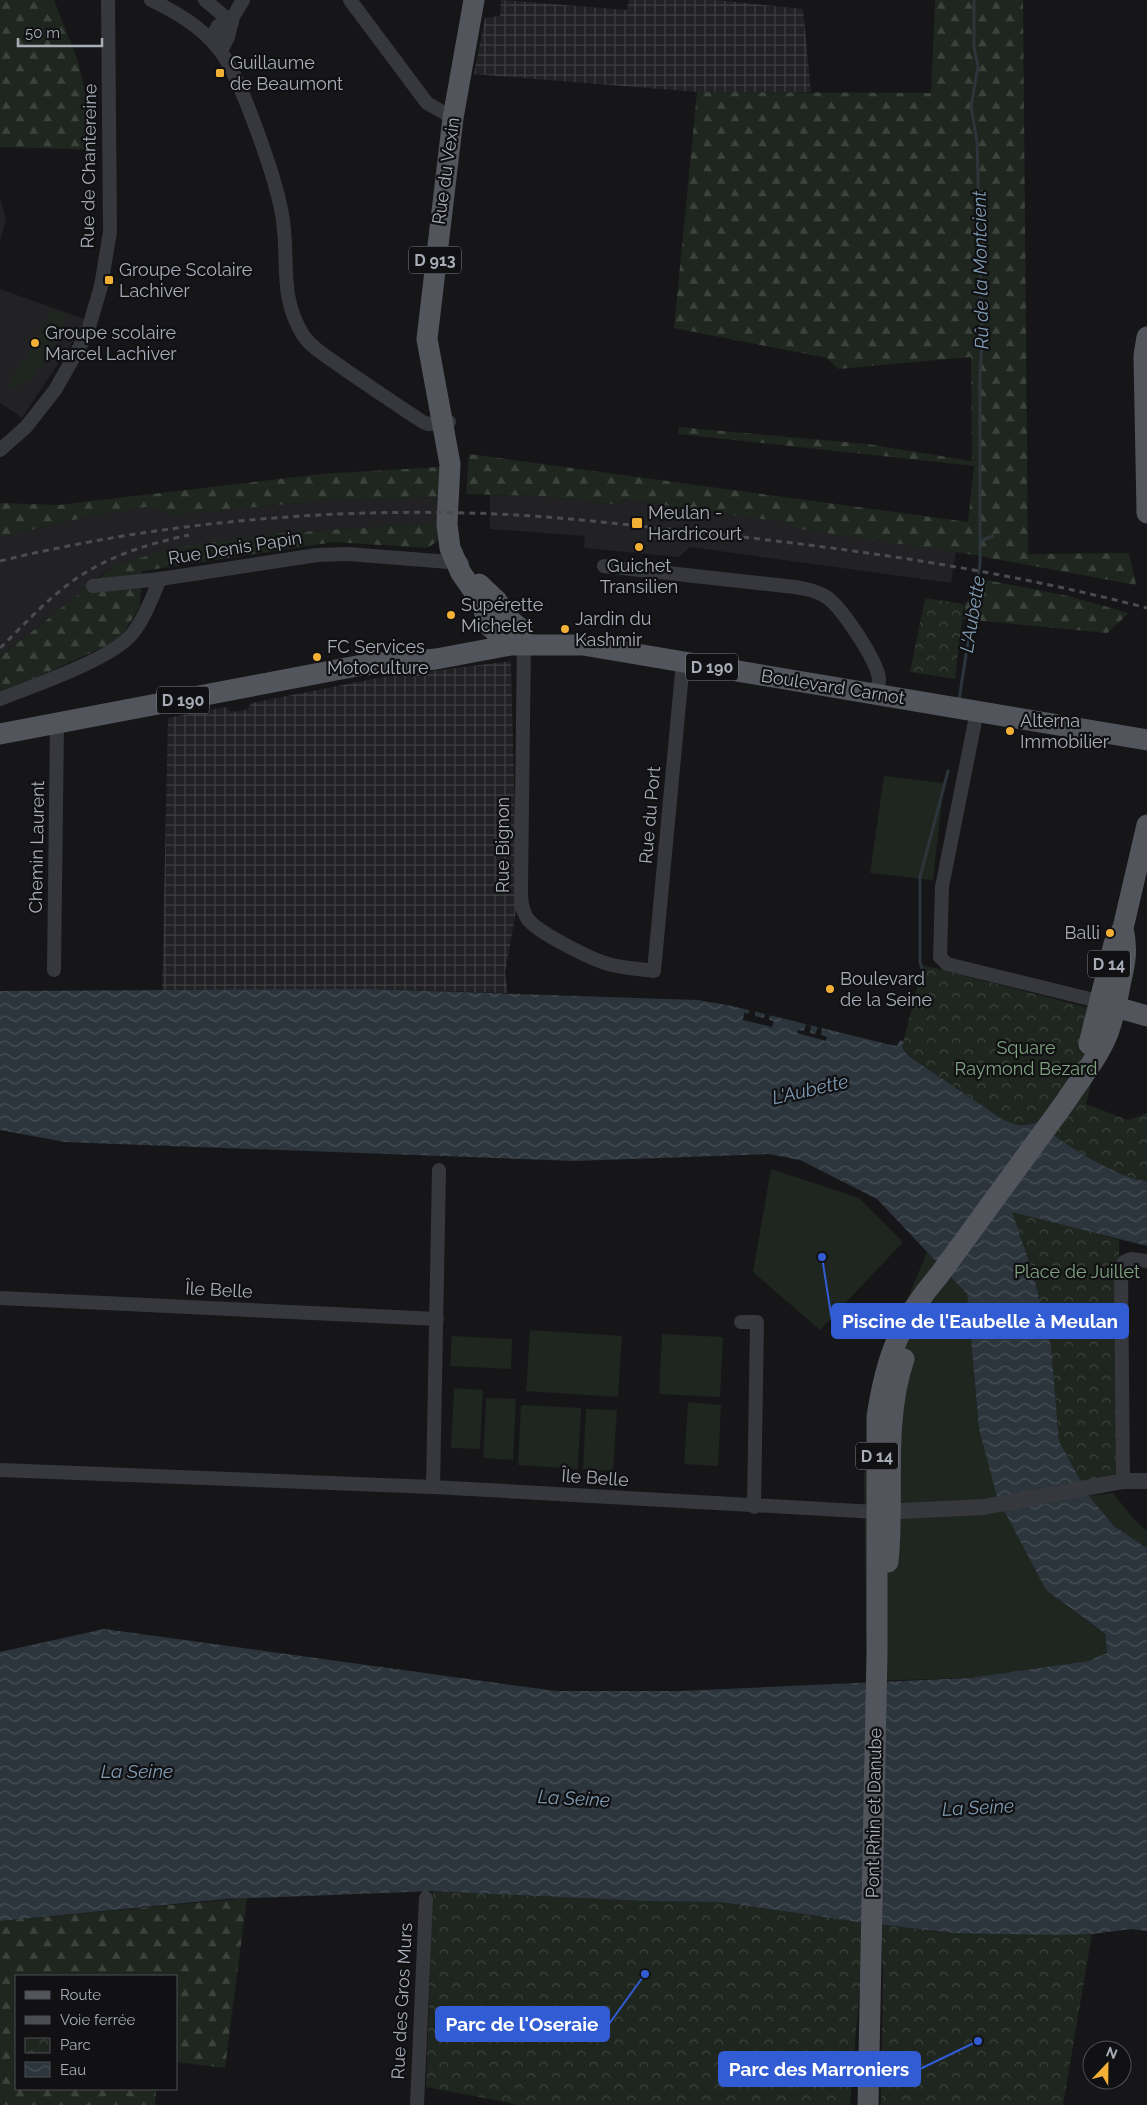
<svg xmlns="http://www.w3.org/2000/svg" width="1147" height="2105" viewBox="0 0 1147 2105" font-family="Raleway,sans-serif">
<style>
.built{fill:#222225}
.industrial{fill:url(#industrial-grid)}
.grass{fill:#1e261f}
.forest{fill:url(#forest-firs)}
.park{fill:url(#park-crowns)}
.water{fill:url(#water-waves)}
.pier{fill:#161618}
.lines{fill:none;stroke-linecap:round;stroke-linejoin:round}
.stream{stroke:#2c353c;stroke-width:3}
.minor{stroke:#37383d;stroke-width:14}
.tertiary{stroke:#37383d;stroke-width:16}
.primary{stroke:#53555c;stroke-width:21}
.rail{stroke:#4a4c52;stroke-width:3;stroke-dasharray:6 5;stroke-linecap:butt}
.poi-dot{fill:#f2b134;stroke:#111113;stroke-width:2}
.labels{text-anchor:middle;stroke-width:4.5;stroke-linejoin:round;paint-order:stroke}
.shield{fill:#111113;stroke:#7b7e86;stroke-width:1}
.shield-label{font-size:16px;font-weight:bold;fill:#a8adb8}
.poi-label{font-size:18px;fill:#a8adb8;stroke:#111113;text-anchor:start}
.street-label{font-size:18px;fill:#a8adb8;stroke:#111113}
.park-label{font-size:18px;fill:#7fa381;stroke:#111113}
.water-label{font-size:19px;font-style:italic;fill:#7f9bb3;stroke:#111113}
.leader{fill:none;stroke:#325cd3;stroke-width:2}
.callout-dot{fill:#325cd3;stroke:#111113;stroke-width:2}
.callout{fill:#325cd3;stroke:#325cd3;stroke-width:2}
.callout-label{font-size:19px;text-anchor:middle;font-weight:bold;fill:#fff}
</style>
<defs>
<pattern id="industrial-grid" width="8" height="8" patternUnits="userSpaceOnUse" patternTransform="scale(1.25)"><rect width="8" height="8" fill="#222225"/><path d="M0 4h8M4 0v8" fill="none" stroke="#3f3f43"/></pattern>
<pattern id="forest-firs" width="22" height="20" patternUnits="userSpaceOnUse" patternTransform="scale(1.25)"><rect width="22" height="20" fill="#1e261f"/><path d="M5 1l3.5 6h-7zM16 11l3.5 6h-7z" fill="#3c433d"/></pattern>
<pattern id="park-crowns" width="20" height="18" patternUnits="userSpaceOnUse" patternTransform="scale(1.25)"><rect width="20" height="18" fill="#1e261f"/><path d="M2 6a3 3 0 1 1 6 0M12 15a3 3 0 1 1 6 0" fill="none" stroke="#3c433d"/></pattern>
<pattern id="water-waves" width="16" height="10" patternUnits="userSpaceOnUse" patternTransform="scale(1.25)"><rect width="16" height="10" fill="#2c353c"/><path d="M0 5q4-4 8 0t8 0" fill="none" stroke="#485056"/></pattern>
</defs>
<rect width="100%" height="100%" fill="#161618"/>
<path class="built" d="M 0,198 L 6,218 L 0,242 Z
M 0,289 L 87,320 L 22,418 L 0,403 Z
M 490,495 L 539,496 L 619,505 L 620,500 L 662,504 L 675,508 L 786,522 L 793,528 L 956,552 L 951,583 L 690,547 L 679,557 L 584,548 L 585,536 L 490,529 Z
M 441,497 L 442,522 L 271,534 L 114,566 L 96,579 L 89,594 L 52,615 L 0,657 L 0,537 L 96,515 L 146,507 L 173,515 L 320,501 Z"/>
<path class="industrial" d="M 501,0 L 627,10 L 629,0 L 716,0 L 803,9 L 811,92 L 697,92 L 474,74 L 485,18 L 500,16 Z
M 511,661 L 517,905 L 505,973 L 508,993 L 368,989 L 162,991 L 168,718 L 226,707 L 231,712 L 247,710 L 251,703 L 383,677 Z"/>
<path class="grass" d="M 53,310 L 67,315 C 55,338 38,394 6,387 L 24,358 L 26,359 L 35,345 L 33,343 Z
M 884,776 L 944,783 L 933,880 L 870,873 Z
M 771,1169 L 859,1198 L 903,1242 L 820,1330 L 753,1272 Z
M 927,1252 L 967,1294 L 979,1429 L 1046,1590 L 1105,1635 L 1107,1654 L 1088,1661 L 969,1678 L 867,1681 L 864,1476 L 878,1370 Z
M 530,1330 L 622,1336 L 618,1397 L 526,1391 Z
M 662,1334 L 723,1337 L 720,1397 L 659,1394 Z
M 452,1336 L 512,1339 L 511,1369 L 450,1366 Z
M 454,1388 L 483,1390 L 480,1449 L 451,1448 Z
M 486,1398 L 516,1399 L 513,1460 L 483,1458 Z
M 688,1402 L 721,1405 L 718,1466 L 684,1464 Z
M 521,1405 L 581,1408 L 578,1469 L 518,1465 Z
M 586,1409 L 617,1410 L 613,1471 L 583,1469 Z
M 1113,1493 L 1133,1518 L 1147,1531 L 1147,1548 L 1114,1526 L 1089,1496 Z"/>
<path class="forest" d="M 0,0 L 54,0 L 78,61 L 98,150 L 0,147 Z
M 935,0 L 1023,0 L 1028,554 L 1129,553 L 1136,585 L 974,555 L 793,528 L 786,522 L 675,508 L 662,504 L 621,500 L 620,505 L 539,496 L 466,494 L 469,454 L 968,522 L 974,466 L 678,434 L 679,427 L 867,444 L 972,461 L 971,357 L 838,369 L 827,358 L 674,328 L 697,92 L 931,93 Z
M 439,467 L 441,497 L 320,501 L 173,515 L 146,507 L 96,515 L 0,537 L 0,503 L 58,505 L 321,474 Z
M 442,522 L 439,540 L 427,548 L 334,542 L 142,571 L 140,607 L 119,640 L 0,694 L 0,657 L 114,566 L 172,548 L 271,534 Z
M 981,579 L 1068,596 L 1129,613 L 1107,633 L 963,619 L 965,603 L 974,594 Z
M 247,1898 L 225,2068 L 176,2062 L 176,1976 L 16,1976 L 16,2089 L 156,2089 L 155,2105 L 0,2105 L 0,1921 Z"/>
<path class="park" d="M 925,598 L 964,604 L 955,679 L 910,672 Z
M 923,965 L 1109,1013 L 1086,1104 L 1128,1120 L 1147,1113 L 1147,1181 C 1119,1179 1059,1141 1037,1122 C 1023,1128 1015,1125 1002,1119 L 907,1055 L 902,1047 Z
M 1015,1211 L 1119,1240 L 1119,1470 L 1110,1478 L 1081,1483 L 1059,1441 L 1051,1346 L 1012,1215 L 1012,1212 Z
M 433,1891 L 644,1901 L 720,1902 L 865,1923 L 850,2105 L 520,2105 L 426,2087 Z
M 881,1925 L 955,1933 L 1092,1934 L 1063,2105 L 881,2105 L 883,1976 Z"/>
<path class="water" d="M 368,989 L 698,1000 L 732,1006 L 891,1045 L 897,1046 L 900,1040 L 904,1042 L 902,1047 L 907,1055 L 1002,1119 C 1015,1125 1023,1128 1037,1122 C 1059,1141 1118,1179 1147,1181 L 1147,1246 L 1012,1212 L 1033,1274 L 1051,1346 L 1059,1441 L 1089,1496 L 1114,1526 L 1147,1548 L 1147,1931 L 1131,1929 L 1092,1934 L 1059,1935 L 955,1933 L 865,1923 L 720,1902 L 644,1901 L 433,1891 L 226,1899 L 0,1921 L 0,1652 L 104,1629 L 556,1691 L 681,1691 L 969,1678 L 1088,1661 L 1107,1653 L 1105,1634 L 1046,1590 L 997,1497 L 979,1429 L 967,1294 L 877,1199 L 800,1160 L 768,1154 L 574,1161 L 65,1142 L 0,1130 L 0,991 Z"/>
<path class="pier" d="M 750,1010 L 755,1011 L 755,1016 L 764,1018 L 765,1014 L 770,1015 L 769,1020 L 774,1021 L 772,1027 L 743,1020 L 744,1013 L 748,1014 Z
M 806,1024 L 811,1026 L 810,1033 L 815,1034 L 818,1027 L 822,1028 L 821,1035 L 827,1037 L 826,1041 L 797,1033 L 798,1030 L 804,1031 Z"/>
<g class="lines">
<path class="stream" d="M 980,541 L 993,536
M 959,700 L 980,564 L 980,375 L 982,339 L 977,141 L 971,107 L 978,66 L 974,47 L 974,0
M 921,984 L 925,978 L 920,962 L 920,877 L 948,771"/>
<path class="minor" d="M 151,0 C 176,12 200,26 218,48 C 240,74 279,186 283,221 C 289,263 279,296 303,335 C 313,350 333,360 347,371 C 372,388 397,405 423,422 L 428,424 L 449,422
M 205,0 L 232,23
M 350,0 L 427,103 L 453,118
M 211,40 L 218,26 L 233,17
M 221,51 L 228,37 L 233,17 L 243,0
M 0,450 L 26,427 L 55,390 L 87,334 L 101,286 L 110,232 L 108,0
M 604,566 L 795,587 C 807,589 818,591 828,598 C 843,610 877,660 879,679 C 879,684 877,689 876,694
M 93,586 L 160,579 L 317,555 L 348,554 L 462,563
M 524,639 L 521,888 C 521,898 521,909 527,918 C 536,932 591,959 608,964 C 623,968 639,969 654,971 L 683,662
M 0,699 C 33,686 112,659 132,634 C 145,618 152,597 160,579
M 977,711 L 942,887 L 940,957 L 947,964 L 1102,1002
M 54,970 L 57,724
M 0,1298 L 437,1319
M 741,1322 L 757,1322 L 754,1507
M 0,1470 L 433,1487 L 876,1512
M 1123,1481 L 1121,1269 L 1124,1262 L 1131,1259 L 1147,1261
M 433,1487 L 439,1170
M 417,2105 L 426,1898"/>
<path class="tertiary" d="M 881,1512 L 984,1507 L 1123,1481 L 1147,1481"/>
<path class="primary" d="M 474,0 L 453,118 L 427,339 L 450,464 L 447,524 L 450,548 L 461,573 L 482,603 L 488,625 L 511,645
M 1147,337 L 1144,356 L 1147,513
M 479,584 L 497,601 L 509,619 L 523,631
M 365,665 L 436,659 L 511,645 L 583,645 L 1147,740
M 0,734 L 378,662
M 1102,1003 L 1147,1016
M 1089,1044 L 1114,944 L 1123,928 L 1147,825
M 888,1562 C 895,1496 882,1424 904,1359
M 868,2105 L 877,1654 L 877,1417 C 886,1357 900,1320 940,1274 L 1066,1101 C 1080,1079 1098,1058 1108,1033 C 1114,1017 1117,1001 1120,985 C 1125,963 1128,951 1123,928"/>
<path class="rail" d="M 0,561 C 160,522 333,507 497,514 C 567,517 636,526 706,533 C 855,549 1002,570 1147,608
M 0,648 C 23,626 44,602 70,583 C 105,557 147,544 189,535"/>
</g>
<g class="poi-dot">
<rect x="215" y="68" width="10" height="10" rx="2.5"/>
<rect x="104" y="275" width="10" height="10" rx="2.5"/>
<circle cx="35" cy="343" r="5"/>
<rect x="631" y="517" width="12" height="12" rx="2.5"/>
<circle cx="639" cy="547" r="5"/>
<circle cx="451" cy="615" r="5"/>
<circle cx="565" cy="629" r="5"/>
<circle cx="317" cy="657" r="5"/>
<circle cx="1010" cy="731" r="5"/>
<circle cx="1110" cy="933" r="5"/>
<circle cx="830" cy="989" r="5"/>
</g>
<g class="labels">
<g class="shield">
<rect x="409" y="246.5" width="52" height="27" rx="4"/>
<rect x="686" y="653.5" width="52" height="27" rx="4"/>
<rect x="157" y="686.5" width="52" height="27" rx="4"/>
<rect x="1088" y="950.5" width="42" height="27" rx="4"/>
<rect x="856" y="1442.5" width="42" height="27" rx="4"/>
</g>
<g class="shield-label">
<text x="435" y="266">D 913</text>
<text x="712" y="673">D 190</text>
<text x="183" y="706">D 190</text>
<text x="1109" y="970">D 14</text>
<text x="877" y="1462">D 14</text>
</g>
<g class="poi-label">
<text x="230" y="69">Guillaume<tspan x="230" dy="21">de Beaumont</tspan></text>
<text x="119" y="276">Groupe Scolaire<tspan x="119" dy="21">Lachiver</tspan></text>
<text x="45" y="339">Groupe scolaire<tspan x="45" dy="21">Marcel Lachiver</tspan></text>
<text x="648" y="519">Meulan -<tspan x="648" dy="21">Hardricourt</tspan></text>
<text x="639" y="572" text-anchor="middle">Guichet<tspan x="639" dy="21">Transilien</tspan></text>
<text x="461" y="611">Supérette<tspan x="461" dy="21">Michelet</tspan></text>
<text x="575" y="625">Jardin du<tspan x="575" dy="21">Kashmir</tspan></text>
<text x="327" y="653">FC Services<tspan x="327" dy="21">Motoculture</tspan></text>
<text x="1020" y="727">Alterna<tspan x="1020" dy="21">Immobilier</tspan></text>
<text x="1100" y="939" text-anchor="end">Balli</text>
<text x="840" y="985">Boulevard<tspan x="840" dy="21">de la Seine</tspan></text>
</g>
<g class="street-label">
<text transform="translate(89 166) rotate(-89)" y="6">Rue de Chantereine</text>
<text transform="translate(446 171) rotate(-82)" y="6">Rue du Vexin</text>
<text transform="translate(235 548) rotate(-9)" y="6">Rue Denis Papin</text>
<text transform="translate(833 687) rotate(9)" y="6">Boulevard Carnot</text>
<text transform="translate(650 815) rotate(-85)" y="6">Rue du Port</text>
<text transform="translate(503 845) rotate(-90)" y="6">Rue Bignon</text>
<text transform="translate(37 847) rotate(-89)" y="6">Chemin Laurent</text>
<text transform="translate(219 1290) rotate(3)" y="6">Île Belle</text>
<text transform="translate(595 1478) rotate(4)" y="6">Île Belle</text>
<text transform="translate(874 1813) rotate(-89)" y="6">Pont Rhin et Danube</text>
<text transform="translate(402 2001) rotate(-87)" y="6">Rue des Gros Murs</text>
</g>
<g class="park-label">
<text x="1026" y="1054">Square<tspan x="1026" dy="21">Raymond Bezard</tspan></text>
<text x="1077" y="1278">Place de Juillet</text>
</g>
<g class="water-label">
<text transform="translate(980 270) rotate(-91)" y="7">Rû de la Montcient</text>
<text transform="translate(972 614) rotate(-81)" y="7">L'Aubette</text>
<text transform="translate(810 1089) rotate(-13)" y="7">L'Aubette</text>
<text x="137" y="1778">La Seine</text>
<text transform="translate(574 1798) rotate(3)" y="7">La Seine</text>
<text transform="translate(978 1807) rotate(-3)" y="7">La Seine</text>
</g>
</g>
<path class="leader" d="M822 1257L832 1321M645 1974L609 2024M978 2041L920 2069"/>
<g class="callout-dot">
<circle cx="822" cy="1257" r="5"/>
<circle cx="645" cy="1974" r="5"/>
<circle cx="978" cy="2041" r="5"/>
</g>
<g class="callout">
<rect x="832" y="1304" width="296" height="34" rx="5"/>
<rect x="436" y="2007" width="173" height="34" rx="5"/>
<rect x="719" y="2052" width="201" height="34" rx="5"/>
</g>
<g class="callout-label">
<text x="980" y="1328">Piscine de l'Eaubelle à Meulan</text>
<text x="522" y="2031">Parc de l'Oseraie</text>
<text x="819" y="2076">Parc des Marroniers</text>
</g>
<rect x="15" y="1975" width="162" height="115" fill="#111113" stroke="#4d4f55"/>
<rect x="25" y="1991" width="25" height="8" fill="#53555c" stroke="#4d4f55"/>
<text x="60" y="2000" font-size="15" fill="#a8adb8">Route</text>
<rect x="25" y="2016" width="25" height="8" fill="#4a4c52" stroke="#4d4f55"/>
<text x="60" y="2025" font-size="15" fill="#a8adb8">Voie ferrée</text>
<rect x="25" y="2038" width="25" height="15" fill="url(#park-crowns)" stroke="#4d4f55"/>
<text x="60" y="2050" font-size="15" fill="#a8adb8">Parc</text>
<rect x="25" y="2062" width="25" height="15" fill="url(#water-waves)" stroke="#4d4f55"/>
<text x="60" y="2075" font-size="15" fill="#a8adb8">Eau</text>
<g transform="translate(1107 2065) rotate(22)"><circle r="24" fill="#111113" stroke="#4d4f55"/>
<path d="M0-4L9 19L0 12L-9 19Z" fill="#f2b134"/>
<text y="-8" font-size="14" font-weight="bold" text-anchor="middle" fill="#a8adb8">N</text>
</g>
<path d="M18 38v8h84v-8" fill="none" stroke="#a8adb8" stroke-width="2.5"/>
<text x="25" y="38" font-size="15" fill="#a8adb8" stroke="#111113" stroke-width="4" paint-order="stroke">50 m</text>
</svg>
